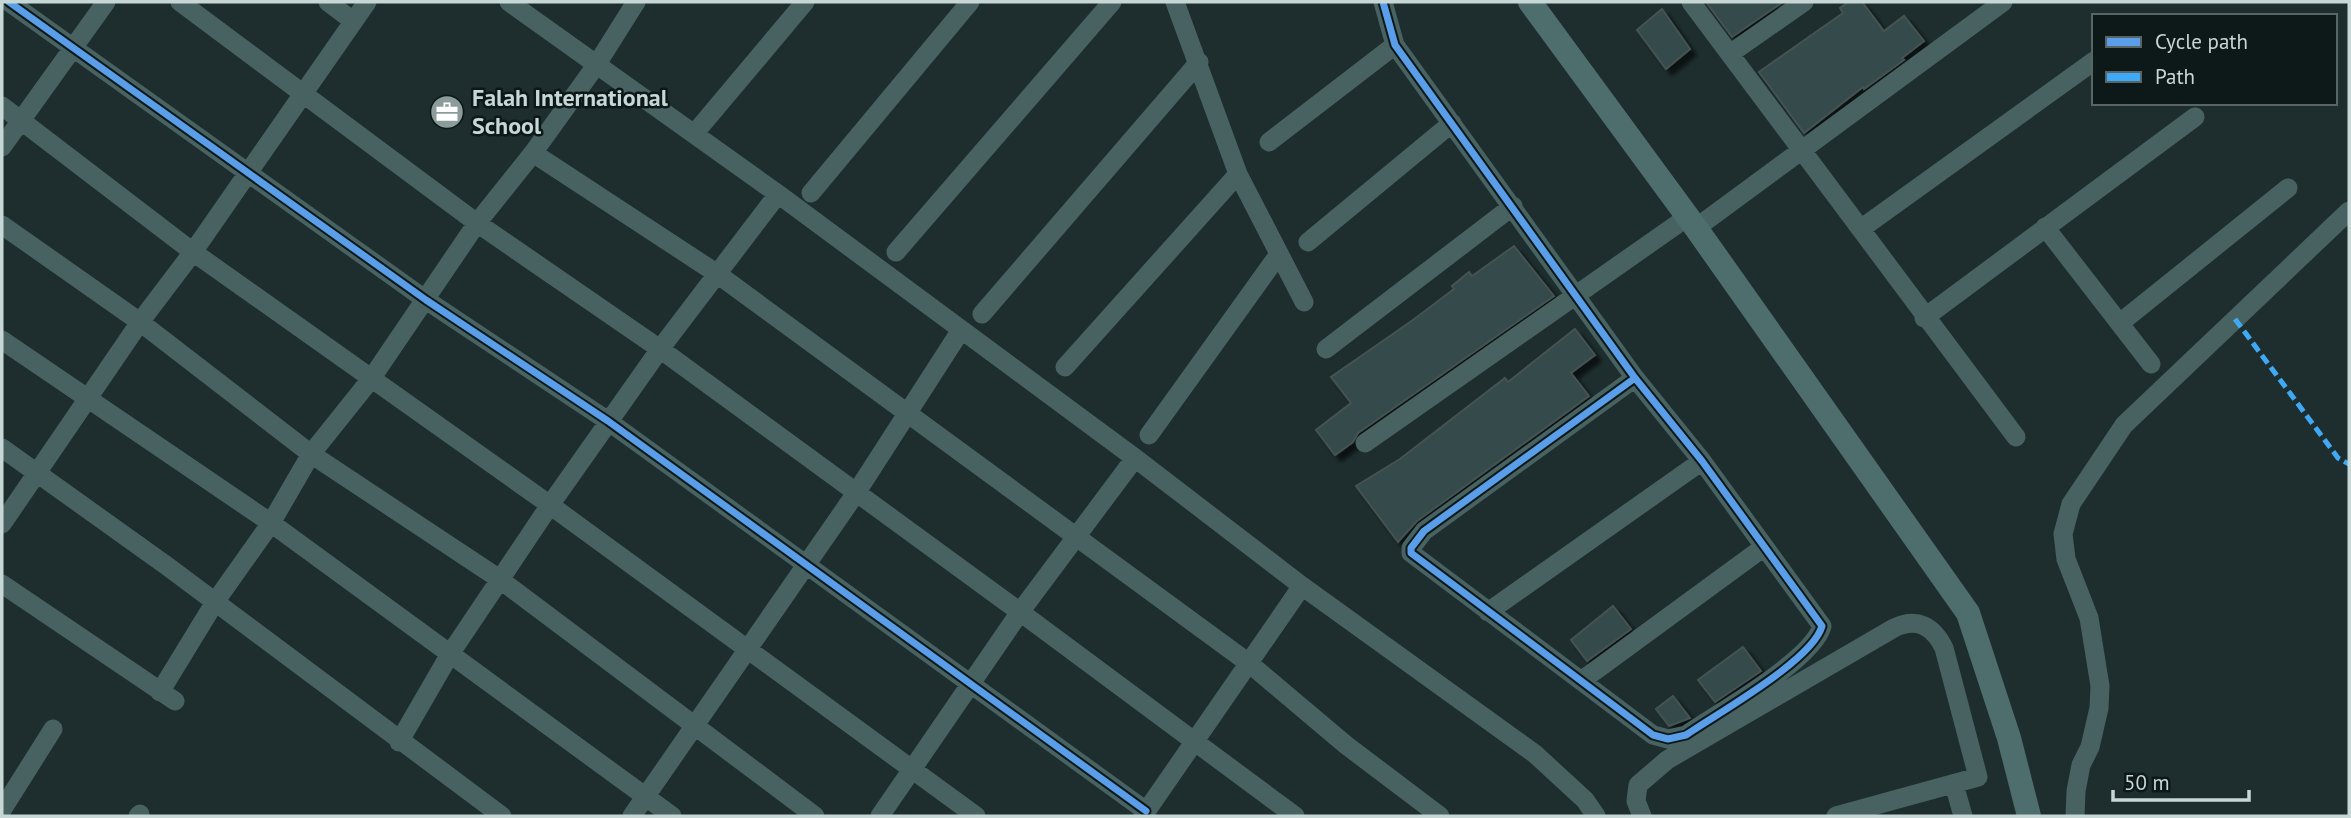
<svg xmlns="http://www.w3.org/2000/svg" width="2351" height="818" viewBox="0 0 2351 818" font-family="'PT Sans',sans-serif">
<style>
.building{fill:#364b4b;stroke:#455252;stroke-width:2;filter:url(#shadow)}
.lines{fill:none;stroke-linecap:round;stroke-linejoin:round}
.minor{stroke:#486262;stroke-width:19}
.major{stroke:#4e6d6d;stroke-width:24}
.quiet{stroke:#3fa9f5;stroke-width:5;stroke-dasharray:10 5;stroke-linecap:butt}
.cycleway-casing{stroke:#0d1919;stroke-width:11}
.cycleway{stroke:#5a9eea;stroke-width:7}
.labels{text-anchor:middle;stroke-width:5;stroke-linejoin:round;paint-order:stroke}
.poi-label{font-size:24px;font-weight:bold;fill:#c7d7d6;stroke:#0d1919;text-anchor:start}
</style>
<defs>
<filter id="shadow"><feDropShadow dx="6" dy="6" stdDeviation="2" flood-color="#0009"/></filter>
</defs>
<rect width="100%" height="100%" fill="#1e2e2e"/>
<path class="building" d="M 1706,2 L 1783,2 L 1732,37 Z
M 1848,2 L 1862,2 L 1884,31 L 1904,16 L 1924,41 L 1902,58 L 1904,60 L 1864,89 L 1863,87 L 1804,133 L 1759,72 L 1843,13 L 1840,8 Z
M 1662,9 L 1690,49 L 1666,69 L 1637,30 Z
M 1514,246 L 1554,296 L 1358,433 L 1353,442 L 1335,455 L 1316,430 L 1351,403 L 1331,377 L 1413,320 L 1454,289 L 1452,286 L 1469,272 L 1472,276 Z
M 1575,329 L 1595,355 L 1571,373 L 1589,396 L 1417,521 L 1398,542 L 1356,486 L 1400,459 L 1505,378 L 1508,382 Z
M 1613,606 L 1631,629 L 1587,661 L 1571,640 Z
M 1743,647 L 1761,671 L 1715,702 L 1698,680 Z
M 1673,696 L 1690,718 L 1669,726 L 1656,709 Z"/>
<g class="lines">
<path class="minor" d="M 9,2 L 426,300 L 608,421 L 1146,811
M 180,2 L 477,223 L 660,349 L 1020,612 L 1135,458
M 328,2 L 353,21
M 509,2 L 778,194 L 1135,458 L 1302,586 L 1535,754 L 1585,800 L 1596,816
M 1175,2 L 1238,174 L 1304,302
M 1383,2 L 1395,45 L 1635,378 L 1702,461 L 1822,626 C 1813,660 1718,713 1686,735 L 1668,739 L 1653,735 L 1411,553 L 1411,548 L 1424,531 L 1635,378
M 1691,2 L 2016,437
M 1731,53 L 1804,2
M 2,106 L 193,252 L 550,505 L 660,349 L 778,194
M 694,134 L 805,2
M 1269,142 L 1395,45
M 2,147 L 106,2
M 533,153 L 716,273 L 1250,664 L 1346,745 L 1440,816
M 811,193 L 970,2
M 2,225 L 140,322 L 311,454 L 498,578 L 815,816
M 2045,227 L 2151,364
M 1696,228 L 2003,2
M 1862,228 L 2094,61
M 1308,242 L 1452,123
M 896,252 L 1112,2
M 982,314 L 1199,62
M 1924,318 L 2195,117
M 2120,323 L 2288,188
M 2,340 L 271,523 L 672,816
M 1326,349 L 1513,206
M 1065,367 L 1238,174
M 1149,435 L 1279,254
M 1365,443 L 1686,218
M 2,448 L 167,566 L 502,816
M 2,524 L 140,322 L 193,252 L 367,2
M 2,584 L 175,701
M 1488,612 L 1702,461
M 1581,681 L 1764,547
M 160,692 L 215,602 L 271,523 L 311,454 L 371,379 L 477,223 L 533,153 L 597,64 L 636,2
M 399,742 L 450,654 L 550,505 L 976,816
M 1954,784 L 1963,816
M 2,810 L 53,729
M 138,816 L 140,814
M 632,816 L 856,493 L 961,330
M 880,816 L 1020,612 L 1295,816
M 1143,816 L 1302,586
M 1642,816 L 1636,801 L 1638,785 L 1667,760 L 1894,628 C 1917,617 1933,626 1944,648 L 1978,777 L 1836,816
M 2075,816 L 2076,791 L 2081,765 L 2090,747 L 2099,708 L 2100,686 L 2089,618 L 2066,559 L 2063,534 L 2071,504 L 2124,425 L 2349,211"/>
<path class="major" d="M 1530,2 L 1696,228 L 1968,613 L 2009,738 L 2029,816"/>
<path class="quiet" d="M 2235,319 L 2338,458 L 2349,464"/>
<g class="cycleway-casing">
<path id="cycleway" d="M 9,2 L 426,300 L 608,421 L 1146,811
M 1383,2 L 1395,45 L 1635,378 L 1702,461 L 1822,626 C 1813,660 1718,713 1686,735 L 1668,739 L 1653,735 L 1411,553 L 1411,548 L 1424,531 L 1635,378"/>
</g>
<use href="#cycleway" class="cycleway"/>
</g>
<defs>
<g id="office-disc" transform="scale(1.75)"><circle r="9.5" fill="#8c9c9b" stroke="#0d1919"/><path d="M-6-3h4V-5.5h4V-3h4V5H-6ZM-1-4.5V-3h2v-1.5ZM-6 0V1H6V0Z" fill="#fff"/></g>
</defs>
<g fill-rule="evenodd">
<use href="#office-disc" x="447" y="112"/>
</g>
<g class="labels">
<g class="poi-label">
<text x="472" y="106">Falah International<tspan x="472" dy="28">School</tspan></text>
</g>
</g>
<rect width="2351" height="818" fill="none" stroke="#c7d7d6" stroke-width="7"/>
<rect x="2092" y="14" width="245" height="91" fill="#0d1919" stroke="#576565" stroke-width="2"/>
<rect x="2106" y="37" width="35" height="10" fill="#5a9eea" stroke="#576565" stroke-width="2"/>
<text x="2155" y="49" font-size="21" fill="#c7d7d6">Cycle path</text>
<rect x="2106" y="72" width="35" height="10" fill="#3fa9f5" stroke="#576565" stroke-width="2"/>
<text x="2155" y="84" font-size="21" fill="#c7d7d6">Path</text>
<path d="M2113 790v10h136v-10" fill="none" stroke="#c7d7d6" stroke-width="3.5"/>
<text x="2124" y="790" font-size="21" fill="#c7d7d6" stroke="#0d1919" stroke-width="5" paint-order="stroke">50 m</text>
</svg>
